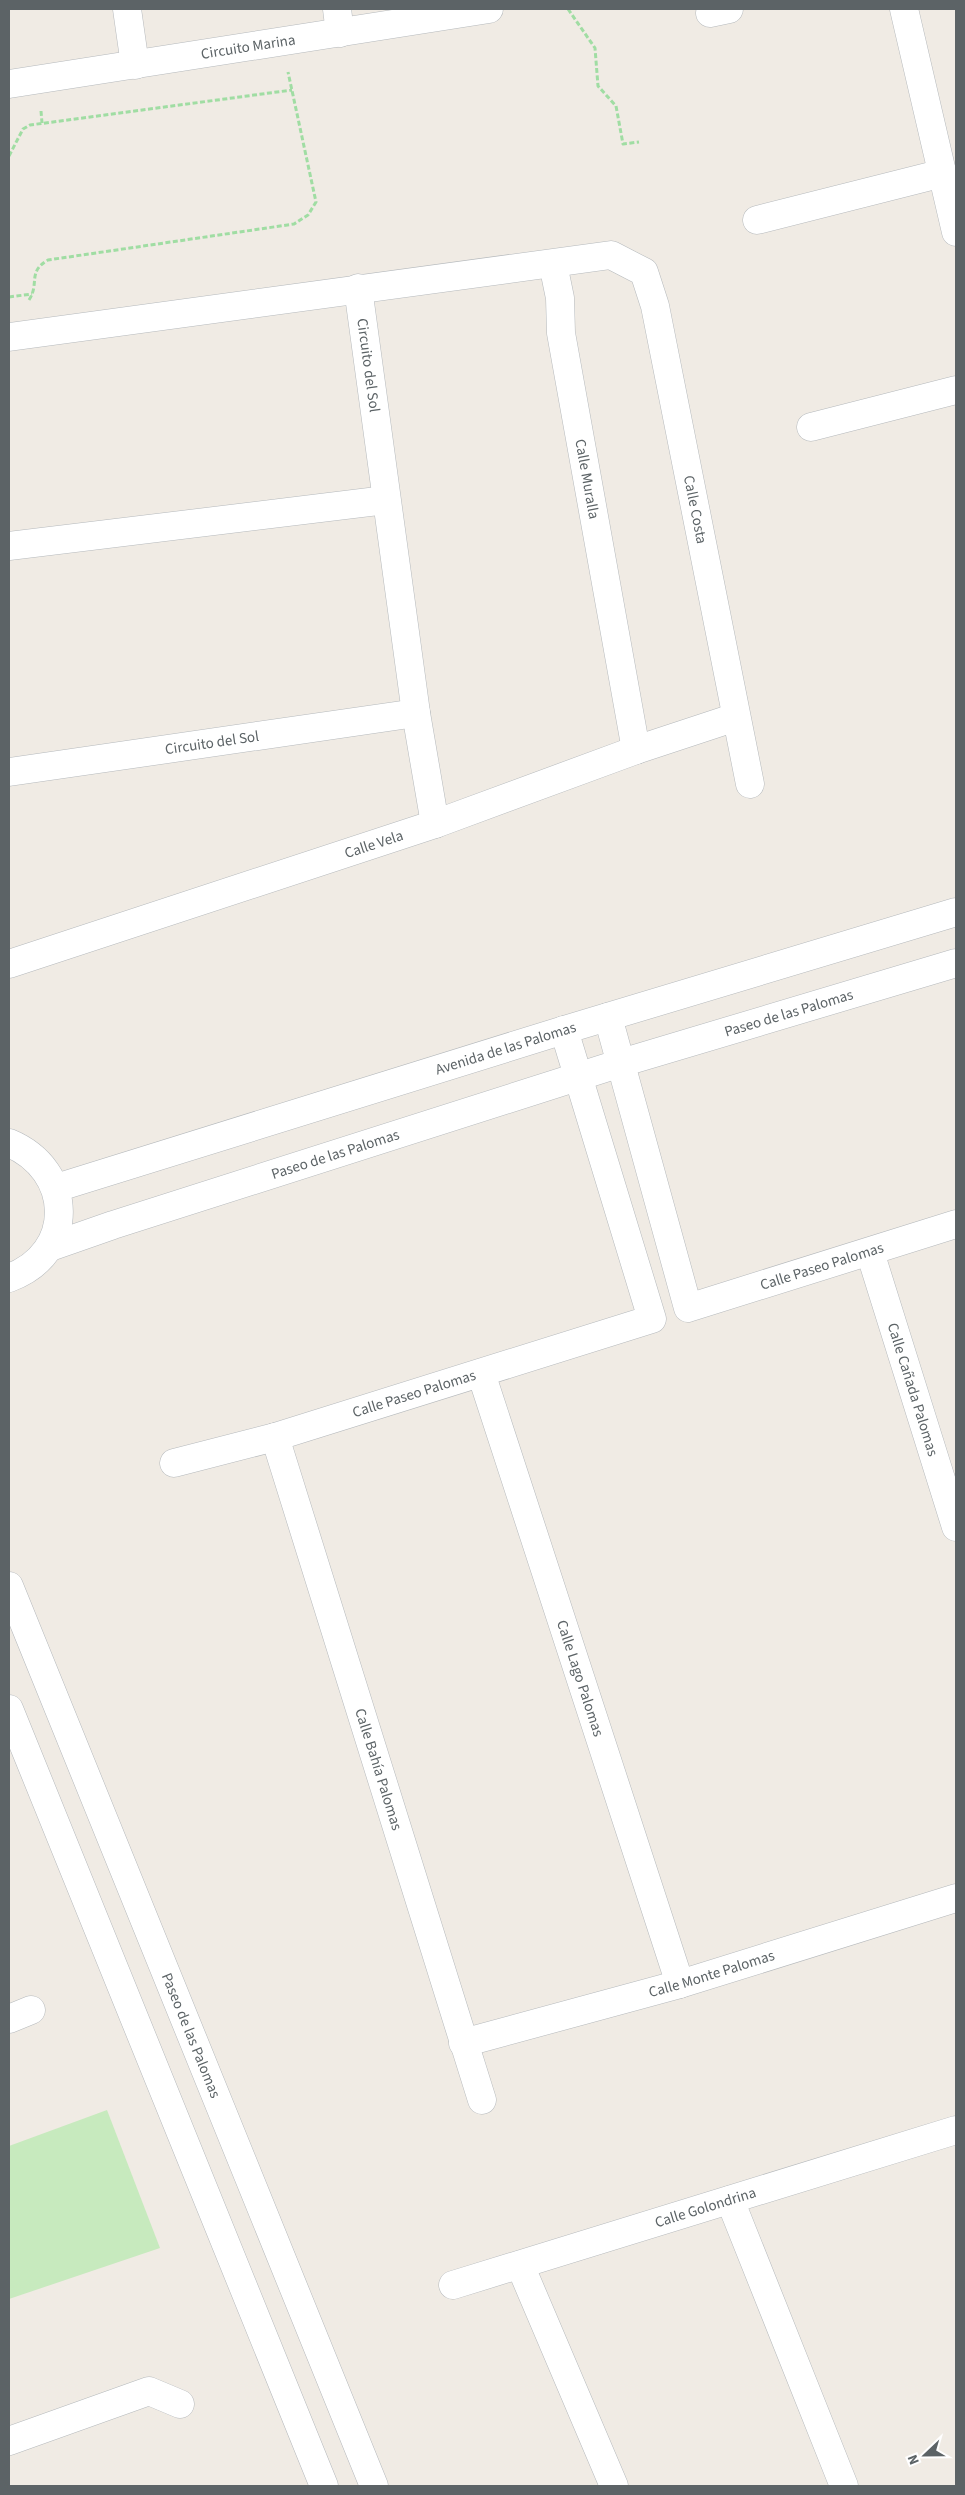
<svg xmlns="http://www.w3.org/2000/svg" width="965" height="2495" viewBox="0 0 965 2495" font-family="'Source Sans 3',sans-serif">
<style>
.green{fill:#c7eabe}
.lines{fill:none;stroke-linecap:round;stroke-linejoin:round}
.minor-casing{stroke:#b5b9bc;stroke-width:29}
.path{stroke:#a0dda3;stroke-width:3;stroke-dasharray:5 2.5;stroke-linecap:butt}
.minor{stroke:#fff;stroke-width:28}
.labels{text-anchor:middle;stroke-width:4;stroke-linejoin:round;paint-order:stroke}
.street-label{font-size:15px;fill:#5c6366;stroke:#fff}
</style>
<rect width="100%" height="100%" fill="#f0ebe4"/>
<path class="green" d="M 107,2110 L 160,2248 L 9,2299 L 9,2146 Z"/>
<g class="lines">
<g class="minor-casing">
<g id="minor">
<path d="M 127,9 L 135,65"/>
<path d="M 337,9 L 340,33"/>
<path d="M 904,9 L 956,232"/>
<path d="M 710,13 L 729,9"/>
<path id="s1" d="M 9,84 L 489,9"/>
<path d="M 757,220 L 943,173"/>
<path id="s2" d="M 553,264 L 560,298 L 561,333 L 636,750"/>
<path id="s3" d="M 358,288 L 416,713 L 435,824"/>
<path id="s4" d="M 9,337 L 611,255 L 644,272 L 655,306 L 750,784"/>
<path d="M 811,427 L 956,390"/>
<path d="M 9,546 L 386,500"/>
<path id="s5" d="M 9,772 L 416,713"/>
<path id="s6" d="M 9,964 L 435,824 L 636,750 L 736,717"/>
<path id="s7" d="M 608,1017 L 688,1308 L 956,1224"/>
<path d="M 9,1143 C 74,1170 77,1253 9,1278"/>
<path id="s8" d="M 56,1188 L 564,1030 L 956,912"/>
<path id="s9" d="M 50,1247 L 113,1225 L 621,1063 L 956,963"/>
<path id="s10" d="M 870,1252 L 956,1527"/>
<path id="s11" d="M 481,1373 L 680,1984"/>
<path id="s12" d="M 275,1437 L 482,2100"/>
<path id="s13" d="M 174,1463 L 275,1437 L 652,1319 L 564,1030"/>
<path id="s14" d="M 9,1586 L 374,2486"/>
<path d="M 9,1709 L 324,2486"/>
<path d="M 9,2019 L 31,2010"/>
<path id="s15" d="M 463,2043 L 680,1984 L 956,1898"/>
<path d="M 730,2200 L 844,2486"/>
<path d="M 520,2265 L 614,2486"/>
<path id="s16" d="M 453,2285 L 956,2130"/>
<path d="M 9,2441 L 149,2391 L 180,2404"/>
</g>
</g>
<path class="path" d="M 568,9 L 595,48 L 598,86 L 616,106 L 623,144 L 639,142
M 41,111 L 42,123
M 9,156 L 23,129 L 30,125 L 292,90
M 9,297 L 32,294
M 29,300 C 40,283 27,272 48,260 L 294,224 L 308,215 L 316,202 L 288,72"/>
<use href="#minor" class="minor"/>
</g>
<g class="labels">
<g class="street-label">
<text dy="5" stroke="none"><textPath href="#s1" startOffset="242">Circuito Marina</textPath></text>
<text dy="5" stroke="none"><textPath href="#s3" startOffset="78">Circuito del Sol</textPath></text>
<text dy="5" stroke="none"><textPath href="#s2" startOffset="218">Calle Muralla</textPath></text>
<text dy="5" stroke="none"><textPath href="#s4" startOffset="888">Calle Costa</textPath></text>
<text dy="5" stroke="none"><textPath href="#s5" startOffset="205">Circuito del Sol</textPath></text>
<text dy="5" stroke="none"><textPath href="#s6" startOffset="384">Calle Vela</textPath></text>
<text dy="5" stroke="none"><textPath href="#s9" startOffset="775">Paseo de las Palomas</textPath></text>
<text dy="5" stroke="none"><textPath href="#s8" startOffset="471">Avenida de las Palomas</textPath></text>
<text dy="5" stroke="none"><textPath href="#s9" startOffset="300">Paseo de las Palomas</textPath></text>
<text dy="5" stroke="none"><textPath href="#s7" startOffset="442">Calle Paseo Palomas</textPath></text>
<text dy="5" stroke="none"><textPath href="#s10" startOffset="144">Calle Cañada Palomas</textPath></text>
<text dy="5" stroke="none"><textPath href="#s13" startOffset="250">Calle Paseo Palomas</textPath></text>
<text dy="5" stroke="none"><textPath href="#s11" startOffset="321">Calle Lago Palomas</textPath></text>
<text dy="5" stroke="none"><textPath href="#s12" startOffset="348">Calle Bahía Palomas</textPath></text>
<text dy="5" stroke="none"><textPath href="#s15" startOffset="258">Calle Monte Palomas</textPath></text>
<text dy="5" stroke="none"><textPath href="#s14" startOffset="485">Paseo de las Palomas</textPath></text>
<text dy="5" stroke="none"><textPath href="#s16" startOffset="264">Calle Golondrina</textPath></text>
</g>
</g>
<rect width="965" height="2495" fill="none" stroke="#5c6366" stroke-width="20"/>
<g transform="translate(925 2455) rotate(248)" stroke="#ffffff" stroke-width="4" paint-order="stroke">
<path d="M0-4L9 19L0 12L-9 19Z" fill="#5c6366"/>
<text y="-8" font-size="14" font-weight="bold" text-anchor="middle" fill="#5c6366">N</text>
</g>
</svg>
